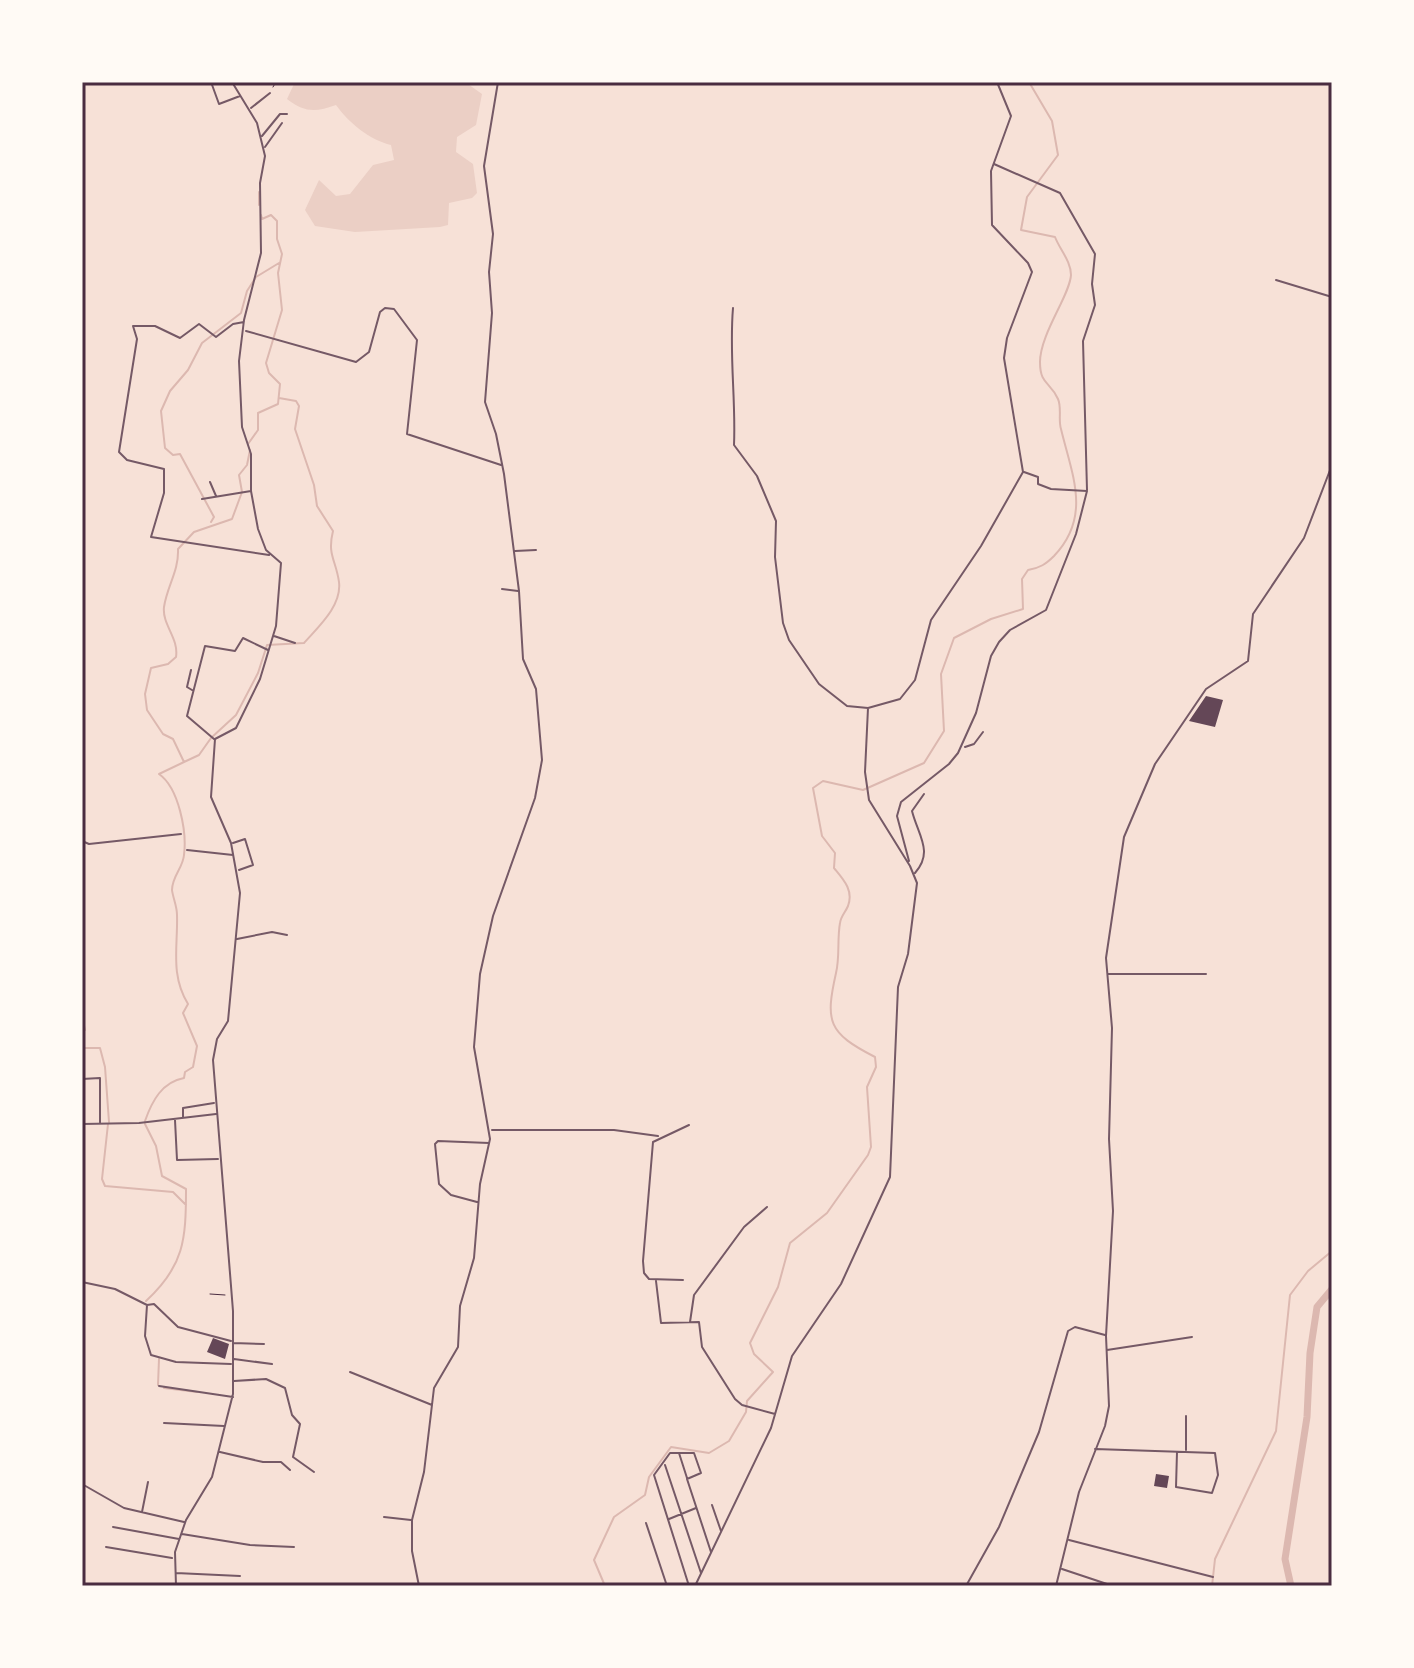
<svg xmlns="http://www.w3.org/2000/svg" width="1414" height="1668" viewBox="0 0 1414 1668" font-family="Mulish,sans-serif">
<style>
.green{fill:#ebcfc5}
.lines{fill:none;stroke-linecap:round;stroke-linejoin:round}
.stream{stroke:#dcb8b0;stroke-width:2}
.river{stroke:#dcb8b0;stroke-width:7}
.building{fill:#644757}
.path{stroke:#4a2c40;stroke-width:1}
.minor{stroke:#755966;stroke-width:2}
.neatline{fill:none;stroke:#4a2c40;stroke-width:3}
</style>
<rect width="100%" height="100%" fill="#f7e1d7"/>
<path class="green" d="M 295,82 L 465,82 L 482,94 L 476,125 L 457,137 L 456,152 L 473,164 L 477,193 L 472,198 L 449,203 L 448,225 L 440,227 L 355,232 L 315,226 L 305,210 L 319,180 L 336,196 L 350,194 L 373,165 L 394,160 L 391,145 C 370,140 349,123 336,105 C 316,112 305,113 287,99 Z"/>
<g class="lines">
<path class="stream" d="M 259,192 L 259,205
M 248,444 L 258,430 L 258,413 L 278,404 L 280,384 L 269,373 L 266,363 L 282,310 L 278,273 L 282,254 L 277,239 L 277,221 L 271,215 L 262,219 L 261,215
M 211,522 L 214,517 L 180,454 L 173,455 L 165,448 L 161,411 L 170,391 L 188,370 L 202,343 L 241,313 L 247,291 L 256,277 L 279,263
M 184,762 L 199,755 L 211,738 L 236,715 L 258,673 L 267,645 L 304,643 C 318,627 342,606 339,582 C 336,560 327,555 333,531 L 317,506 L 314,485 L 295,429 L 299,406 L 296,401 L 279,398
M 82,1016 L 85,1030 L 82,1032
M 82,1048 L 100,1048 L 105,1067 L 109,1122
M 145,1121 C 152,1101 162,1082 184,1078 L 185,1072 L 193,1067 L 197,1046 L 183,1013 L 188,1004 C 170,975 178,946 177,915 C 177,906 173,898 172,890 C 172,876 183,868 184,855 C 187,832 179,788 159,774 L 184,762 L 173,739 L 163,734 L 147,710 L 145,694 L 151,668 L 168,664 L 176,657 C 179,638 162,625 164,607 C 167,586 179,571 178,549 L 194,532 L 232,519 L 242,492 L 239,475 L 247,465 L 250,450
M 108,1124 L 102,1179 L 105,1186 L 173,1192 L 186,1205
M 145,1124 L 156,1146 L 162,1176 L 186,1189 C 186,1240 184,1266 146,1301
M 158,1385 L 159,1359
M 164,1388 L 197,1392
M 605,1586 L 594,1560 L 614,1517 L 645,1495 L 649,1477 L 671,1447 L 709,1453 L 729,1441 L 746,1412 L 747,1401 L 773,1372 L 754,1354 L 750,1343 L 778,1287 L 790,1243 L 827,1213 L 868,1155 L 871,1147 L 867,1087 L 876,1067 L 875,1057 C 828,1033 825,1022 836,973 C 840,957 837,939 840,923 C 841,916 845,913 848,906 C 854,890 843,879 834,868 L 835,853 L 822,836 L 813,788 L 823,781 L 863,790 L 924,763 L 944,731 L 941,674 L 954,638 L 991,619 L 1023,609 L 1022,579 L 1028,570 C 1040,568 1046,564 1054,556 C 1092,516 1072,475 1061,429 C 1058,420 1062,408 1058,399 C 1050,381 1040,385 1040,362 C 1040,334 1070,295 1071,275 C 1071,261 1060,250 1055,237 L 1021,230 L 1027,197 L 1058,155 L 1052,121 L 1029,82
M 1212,1586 L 1215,1559 L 1276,1431 L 1290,1295 L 1308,1271 L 1332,1251"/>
<path class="river" d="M 1291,1586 L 1285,1559 L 1307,1417 L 1310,1353 L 1317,1307 L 1332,1289"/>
</g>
<path class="building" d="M 1206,696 L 1223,700 L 1215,727 L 1189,721 Z
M 213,1338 L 229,1344 L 225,1359 L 207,1352 Z
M 1156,1474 L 1169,1476 L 1167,1488 L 1154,1486 Z"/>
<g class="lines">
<path class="path" d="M 273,87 L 276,82
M 210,1294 L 225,1295"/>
<path class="minor" d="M 211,82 L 219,104 L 240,96
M 251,108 L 270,93
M 262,136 L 280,114 L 287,114
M 265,147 L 282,123
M 994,164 L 1060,193 L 1095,254 L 1092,284 L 1095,305 L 1083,341 L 1087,490
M 1276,280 L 1332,297
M 733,308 C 729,355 736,399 734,445 L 757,476 L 776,521 L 775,557 L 783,623 L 789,640 L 819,684 L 847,706 L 868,708 L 900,699 L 915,680 L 931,620 L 981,546 L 1023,472 L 1004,358 L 1007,338 L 1032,272 L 1028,263 L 992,225 L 991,171 L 1011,116 L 997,82
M 244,322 L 233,324 L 216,337 L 199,324 L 180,338 L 155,326 L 133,326 L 137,339 L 119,452 L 127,460 L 164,469 L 164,493 L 151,537 L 269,555
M 246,331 L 356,362 L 369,352 L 380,312 L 385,308 L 394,309 L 417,340 L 407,434 L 501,465
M 210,482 L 216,496
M 202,499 L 251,491
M 515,551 L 536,550
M 502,589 L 518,591
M 274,636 L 295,643
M 191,670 L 187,687 L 192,690
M 214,739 L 187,716 L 205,646 L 235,651 L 243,638 L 268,650
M 965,747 L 974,744 L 983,732
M 82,841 L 89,844 L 181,834
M 233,843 L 245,839 L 253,865 L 239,870
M 187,850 L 233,855
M 909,861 L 897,816 L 901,802 L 949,764 L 958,753 L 976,713 L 991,656 L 999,642 L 1010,630 L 1046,610 L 1076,534 L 1087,491 L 1051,489 L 1038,484 L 1038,477 L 1024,472
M 915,873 C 934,852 918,835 912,811 L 924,794
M 237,939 L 272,932 L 287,935
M 1108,974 L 1206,974
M 82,1079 L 100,1078 L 100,1122
M 183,1117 L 183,1108 L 214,1103
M 175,1120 L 177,1160 L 218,1159
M 82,1124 L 139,1123 L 216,1114
M 492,1130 L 614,1130 L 658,1136
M 477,1202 L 451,1195 L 439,1184 L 435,1144 L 438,1141 L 489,1143
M 683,1280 L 649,1279 L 644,1273 L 643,1261 L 653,1142 L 689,1125
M 656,1281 L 661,1323 L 699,1322 L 702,1347 L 735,1399 L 742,1405 L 775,1414
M 82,1282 L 115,1289 L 147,1305 L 145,1336 L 151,1355 L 176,1362 L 231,1364
M 147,1305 L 154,1304 L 178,1327 L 231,1341
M 690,1322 L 694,1295 L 744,1227 L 767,1207
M 233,1343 L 264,1344
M 1107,1350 L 1192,1337
M 234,1359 L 272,1364
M 350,1372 L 432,1405
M 234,1381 L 266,1379 L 285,1388 L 292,1415 L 300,1424 L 293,1457 L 314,1472
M 159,1386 L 233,1397
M 164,1423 L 224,1426
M 1095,1449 L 1215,1453 L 1218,1475 L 1212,1493 L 1176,1487 L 1177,1452
M 1186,1450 L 1186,1416
M 220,1452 L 263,1462 L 281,1462 L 290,1470
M 679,1453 L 687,1478
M 665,1465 L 701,1573
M 82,1484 L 124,1508 L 184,1522
M 712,1505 L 721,1531
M 142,1512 L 148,1482
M 384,1517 L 411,1520
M 669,1519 L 696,1508
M 646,1523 L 667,1586
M 113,1527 L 179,1539
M 182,1534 L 250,1545 L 294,1547
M 1069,1540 L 1213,1577
M 106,1547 L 172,1558
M 1062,1569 L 1113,1586
M 176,1573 L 240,1576
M 176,1586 L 175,1552 L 186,1520 L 212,1477 L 233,1394 L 233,1311 L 213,1060 L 217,1039 L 228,1021 L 240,893 L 231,843 L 211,797 L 215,739 L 236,728 L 260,679 L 276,626 L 281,563 L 266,550 L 258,529 L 251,491 L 251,454 L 242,427 L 239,361 L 244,320 L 261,253 L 260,183 L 265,156 L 257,123 L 232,82
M 419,1586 L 412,1551 L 412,1520 L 424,1472 L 434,1388 L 458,1347 L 460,1306 L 474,1258 L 480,1184 L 490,1139 L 474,1047 L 480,974 L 493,916 L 535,798 L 542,760 L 536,689 L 523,659 L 519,591 L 504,474 L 496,434 L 485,402 L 492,313 L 489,272 L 493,234 L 484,166 L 498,82
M 689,1586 L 654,1475 L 670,1453 L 694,1453 L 701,1473 L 687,1479 L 711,1552
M 695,1586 L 771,1428 L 792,1356 L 841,1284 L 890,1177 L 898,987 L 908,954 L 917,883 L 910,866 L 869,800 L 865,772 L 868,708
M 966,1586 L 999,1527 L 1039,1432 L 1068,1331 L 1075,1327 L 1105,1335
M 1056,1586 L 1079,1492 L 1105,1426 L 1109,1406 L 1106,1336 L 1113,1211 L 1109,1139 L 1112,1028 L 1106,958 L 1124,837 L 1155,764 L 1206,689 L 1248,661 L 1253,614 L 1304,538 L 1332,465"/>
</g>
<rect width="1414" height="1668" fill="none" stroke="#fffaf5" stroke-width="168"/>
<rect x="84" y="84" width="1246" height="1500" class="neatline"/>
</svg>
